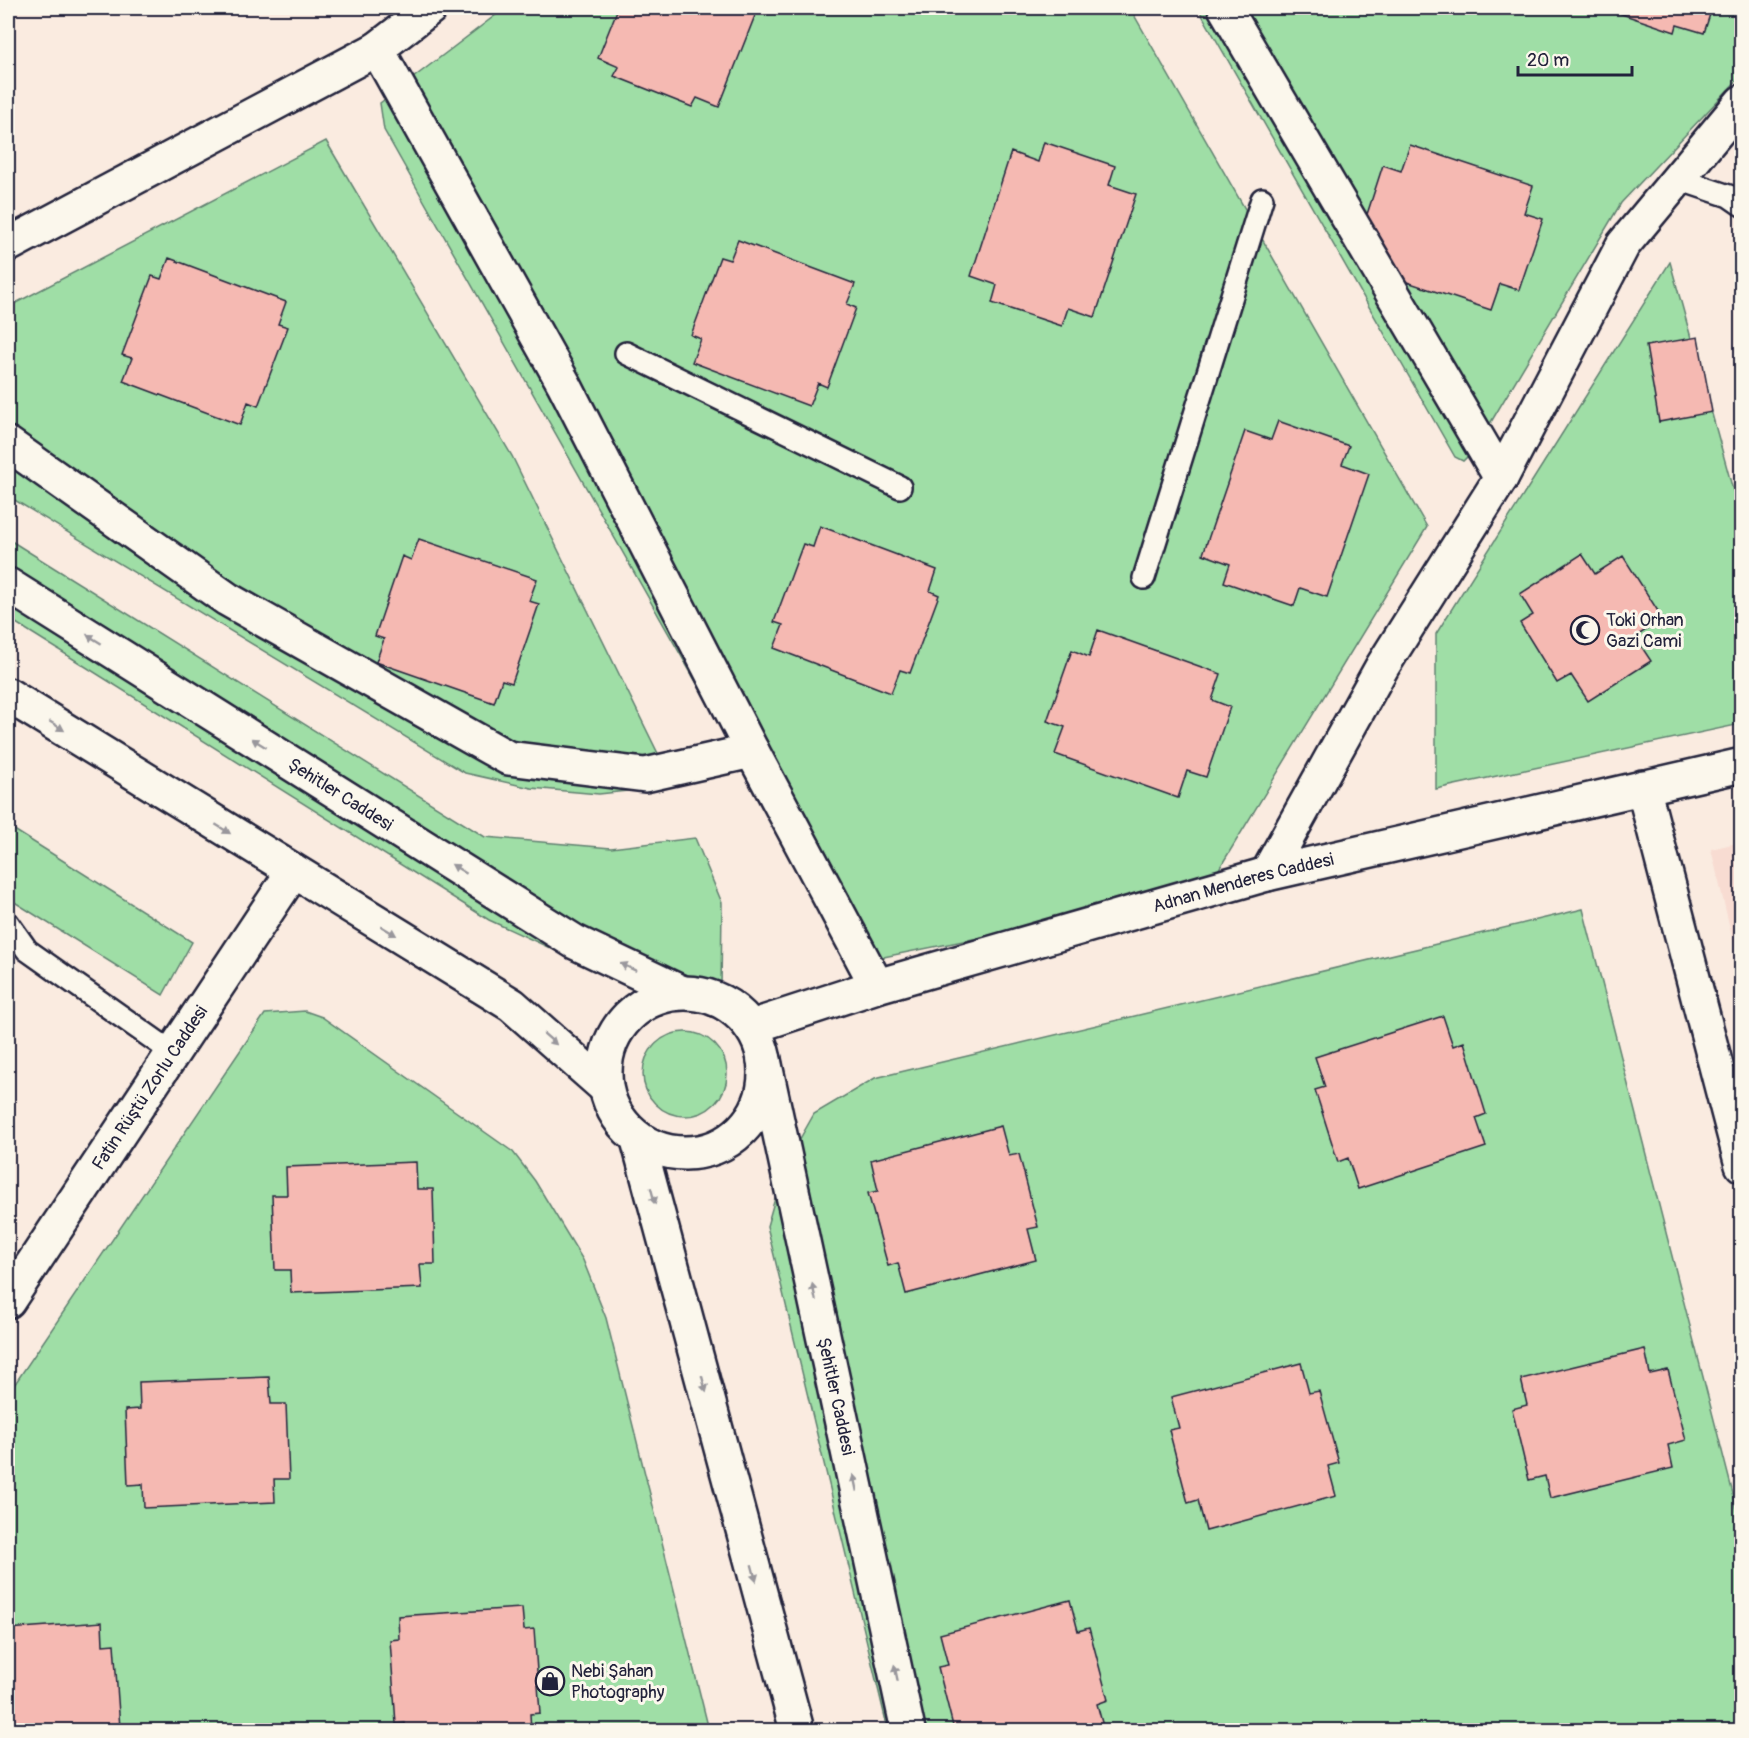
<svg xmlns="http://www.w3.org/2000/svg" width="1749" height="1738" viewBox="0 0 1749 1738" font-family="Pangolin,sans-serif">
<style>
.built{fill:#f8dcd2}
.green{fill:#9fdea6;stroke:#608070;stroke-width:1.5}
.building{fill:#f5b9b2;stroke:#22223b;stroke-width:1.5}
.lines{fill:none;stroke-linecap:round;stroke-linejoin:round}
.service-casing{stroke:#22223b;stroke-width:26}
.minor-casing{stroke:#22223b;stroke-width:38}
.tertiary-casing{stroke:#22223b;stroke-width:38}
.service{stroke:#fbf7ec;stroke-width:21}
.minor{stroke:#fbf7ec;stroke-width:33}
.tertiary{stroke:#fbf7ec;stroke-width:33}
.oneway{fill:#99979c}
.labels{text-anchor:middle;stroke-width:6;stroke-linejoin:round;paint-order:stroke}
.poi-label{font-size:18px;fill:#22223b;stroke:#fbf7ec;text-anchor:start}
.street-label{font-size:18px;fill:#22223b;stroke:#fbf7ec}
</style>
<rect width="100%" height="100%" fill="#faebe0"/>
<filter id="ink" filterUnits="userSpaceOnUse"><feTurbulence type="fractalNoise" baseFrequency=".0167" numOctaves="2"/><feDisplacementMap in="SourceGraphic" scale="12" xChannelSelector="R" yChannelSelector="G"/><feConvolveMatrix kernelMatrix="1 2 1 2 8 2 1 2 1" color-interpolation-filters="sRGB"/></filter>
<g filter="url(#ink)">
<path class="built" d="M 1741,842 L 1742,842 L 1741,974 L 1711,849 Z"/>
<path class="green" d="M 505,8 L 1130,8 L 1427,527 L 1219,869 L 1190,895 L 869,960 L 839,935 L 384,130 L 380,103 Z
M 1198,8 L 1741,8 L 1741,76 L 1621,203 L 1475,449 L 1463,461 L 1455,457 Z
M 326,141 L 512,456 L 674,786 L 599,794 L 531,788 L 465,773 L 8,496 L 8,307 Z
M 1670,262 L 1741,519 L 1741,724 L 1436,789 L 1436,634 Z
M 8,539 L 485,837 L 611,848 L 695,838 L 722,903 L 721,990 L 563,954 L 489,920 L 8,618 Z
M 8,826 L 192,942 L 163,995 L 8,898 Z
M 1583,909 L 1741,1525 L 1741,1730 L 888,1730 L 767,1226 L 784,1167 L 814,1114 L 875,1078 Z
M 305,1011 L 322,1017 L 513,1152 L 535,1181 L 583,1260 L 606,1318 L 709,1730 L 8,1730 L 8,1394 L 265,1014 Z
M643 1074a42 42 0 1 1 84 0a42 42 0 1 1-84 0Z"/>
<path class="building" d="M 618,8 L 758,8 L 719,107 L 697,98 L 692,107 L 614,76 L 619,67 L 598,58 Z
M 1604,8 L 1712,8 L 1704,33 L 1677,25 L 1675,32 Z
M 1044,142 L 1115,166 L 1109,185 L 1136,194 L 1095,317 L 1068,308 L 1062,326 L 992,303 L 997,285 L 971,276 L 1011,152 L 1038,162 Z
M 1410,145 L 1533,186 L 1524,213 L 1543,219 L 1519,290 L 1500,284 L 1491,310 L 1368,269 L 1360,236 L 1383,165 L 1401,171 Z
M 738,240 L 855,284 L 847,304 L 856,308 L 827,387 L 818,383 L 809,406 L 692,362 L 701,339 L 691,335 L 720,257 L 730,260 Z
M 169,258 L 286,302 L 278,324 L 288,327 L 258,406 L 248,402 L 240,425 L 123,381 L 132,358 L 122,355 L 152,276 L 161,279 Z
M 1698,337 L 1712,412 L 1659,422 L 1646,346 Z
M 1278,421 L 1349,446 L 1342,464 L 1369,474 L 1327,597 L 1300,588 L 1294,606 L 1224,582 L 1230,564 L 1203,554 L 1245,431 L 1271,440 Z
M 820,526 L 937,570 L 930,591 L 939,595 L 910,673 L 900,670 L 891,693 L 774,648 L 783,625 L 774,622 L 803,544 L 813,547 Z
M 419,539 L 537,579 L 529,601 L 539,604 L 512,683 L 502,680 L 494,703 L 376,662 L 384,639 L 375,636 L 402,556 L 411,560 Z
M 1582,554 L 1595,574 L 1623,556 L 1663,619 L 1635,637 L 1651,661 L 1588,701 L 1571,675 L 1557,683 L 1520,623 L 1533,615 L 1520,594 Z
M 1098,630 L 1221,674 L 1212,700 L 1230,707 L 1206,777 L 1187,771 L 1178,798 L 1055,754 L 1065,727 L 1047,721 L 1072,650 L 1089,657 Z
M 1443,1016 L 1453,1046 L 1464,1042 L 1486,1114 L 1476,1118 L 1486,1147 L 1358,1189 L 1348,1158 L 1338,1162 L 1315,1090 L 1325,1087 L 1315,1057 Z
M 1001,1126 L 1009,1156 L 1019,1154 L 1038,1227 L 1028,1229 L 1036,1260 L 906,1294 L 898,1263 L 888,1266 L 868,1193 L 878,1191 L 871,1160 Z
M 416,1162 L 417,1189 L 433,1189 L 435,1264 L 420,1264 L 422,1288 L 291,1293 L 290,1270 L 275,1270 L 272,1195 L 287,1195 L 286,1167 Z
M 1645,1349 L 1650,1374 L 1668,1370 L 1686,1440 L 1668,1445 L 1673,1468 L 1550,1498 L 1545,1476 L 1529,1480 L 1512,1409 L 1527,1405 L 1521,1379 Z
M 1301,1363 L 1309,1393 L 1319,1391 L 1339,1463 L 1328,1466 L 1336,1496 L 1206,1531 L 1198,1500 L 1188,1503 L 1169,1430 L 1179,1428 L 1171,1397 Z
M 269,1377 L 271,1404 L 286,1404 L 289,1479 L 274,1479 L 275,1502 L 144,1508 L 143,1484 L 128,1485 L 125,1410 L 140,1409 L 139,1382 Z
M 1070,1600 L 1078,1631 L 1089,1628 L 1108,1700 L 1097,1704 L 1104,1730 L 954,1730 L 938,1667 L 948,1665 L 940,1634 Z
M 522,1608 L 524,1630 L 534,1629 L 540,1713 L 530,1714 L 531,1730 L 406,1730 L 405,1723 L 396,1724 L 390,1640 L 399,1639 L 398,1616 Z
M 102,1622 L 103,1645 L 114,1644 L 120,1728 L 109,1730 L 8,1730 L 8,1629 Z"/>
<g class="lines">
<g class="service-casing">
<path id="service" d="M 1678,179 L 1729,196 L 1742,205
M 626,353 L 900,487
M 1144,578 L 1262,199
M 8,923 L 27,950 L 173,1053"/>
</g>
<g class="minor-casing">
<g id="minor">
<path d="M 1225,8 L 1501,478"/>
<path d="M 377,49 L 564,384 L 752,751 L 877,986"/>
<path d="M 8,245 L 377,49 L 430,8"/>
<path d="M 8,444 L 227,599 L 508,758 L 645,775 L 752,751"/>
<path d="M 1643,787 L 1742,1165"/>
<path d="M 1267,874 L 1382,667 L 1501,478 L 1623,245 L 1742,102"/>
<path id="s1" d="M 8,1301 L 293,872"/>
</g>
</g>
<g class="tertiary-casing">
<g id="tertiary">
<path id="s2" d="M 8,585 L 575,942 L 680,992"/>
<path d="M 8,695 L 512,1005 L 605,1087"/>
<circle cx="685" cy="1073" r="80"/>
<path id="s3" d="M 751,1027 L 877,986 L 1267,874 L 1742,765"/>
<path id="s4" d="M 764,1060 L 908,1730"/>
<path d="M 638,1140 L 797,1730"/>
</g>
</g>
<use href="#service" class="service"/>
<use href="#minor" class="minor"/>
<use href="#tertiary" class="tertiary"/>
</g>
<defs><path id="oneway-solid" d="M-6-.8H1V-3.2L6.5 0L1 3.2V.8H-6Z" transform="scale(1.5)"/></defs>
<g class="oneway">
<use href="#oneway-solid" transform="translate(94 639) rotate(-148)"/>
<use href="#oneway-solid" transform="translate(57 726) rotate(32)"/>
<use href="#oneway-solid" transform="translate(259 743) rotate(-148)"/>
<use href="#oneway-solid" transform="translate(223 829) rotate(32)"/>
<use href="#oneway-solid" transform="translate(459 869) rotate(-148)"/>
<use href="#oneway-solid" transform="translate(389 931) rotate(31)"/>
<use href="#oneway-solid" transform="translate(628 967) rotate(-155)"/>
<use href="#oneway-solid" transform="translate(550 1039) rotate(41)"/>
<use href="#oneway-solid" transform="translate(653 1196) rotate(75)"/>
<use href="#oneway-solid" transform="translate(814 1292) rotate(-102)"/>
<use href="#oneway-solid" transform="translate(704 1384) rotate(75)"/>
<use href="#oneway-solid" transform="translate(855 1483) rotate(-102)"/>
<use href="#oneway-solid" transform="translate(754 1573) rotate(75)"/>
<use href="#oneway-solid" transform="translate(896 1673) rotate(-102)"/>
</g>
</g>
<defs>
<g id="mosque-ring" transform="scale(1.5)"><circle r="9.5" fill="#fbf7ec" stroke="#22223b" stroke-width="1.5"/><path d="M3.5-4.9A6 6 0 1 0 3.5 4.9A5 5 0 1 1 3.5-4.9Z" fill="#22223b"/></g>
<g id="shop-ring" transform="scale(1.5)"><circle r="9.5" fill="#fbf7ec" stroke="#22223b" stroke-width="1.5"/><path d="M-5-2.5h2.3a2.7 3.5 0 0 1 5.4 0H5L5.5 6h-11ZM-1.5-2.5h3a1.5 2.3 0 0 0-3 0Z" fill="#22223b"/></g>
</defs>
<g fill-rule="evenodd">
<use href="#mosque-ring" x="1585" y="630"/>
<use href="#shop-ring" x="550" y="1681"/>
</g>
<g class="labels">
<g class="poi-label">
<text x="1606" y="626">Toki Orhan<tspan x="1606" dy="21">Gazi Cami</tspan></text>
<text x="571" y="1677">Nebi Şahan<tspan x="571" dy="21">Photography</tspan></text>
</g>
<g class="street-label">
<text dy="6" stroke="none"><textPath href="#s2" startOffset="393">Şehitler Caddesi</textPath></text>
<text dy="6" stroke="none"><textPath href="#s3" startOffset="513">Adnan Menderes Caddesi</textPath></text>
<text dy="6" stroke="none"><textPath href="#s1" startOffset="256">Fatin Rüştü Zorlu Caddesi</textPath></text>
<text dy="6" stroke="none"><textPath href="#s4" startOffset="344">Şehitler Caddesi</textPath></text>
</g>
</g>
<rect width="1749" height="1738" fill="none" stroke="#fbf7ec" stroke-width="30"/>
<rect x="15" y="15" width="1719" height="1708" fill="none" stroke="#22223b" stroke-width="2" filter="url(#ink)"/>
<path d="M1518 66v9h114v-9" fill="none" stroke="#22223b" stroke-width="3"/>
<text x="1527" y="66" font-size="18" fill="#22223b" stroke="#fbf7ec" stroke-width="4.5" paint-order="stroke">20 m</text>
</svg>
